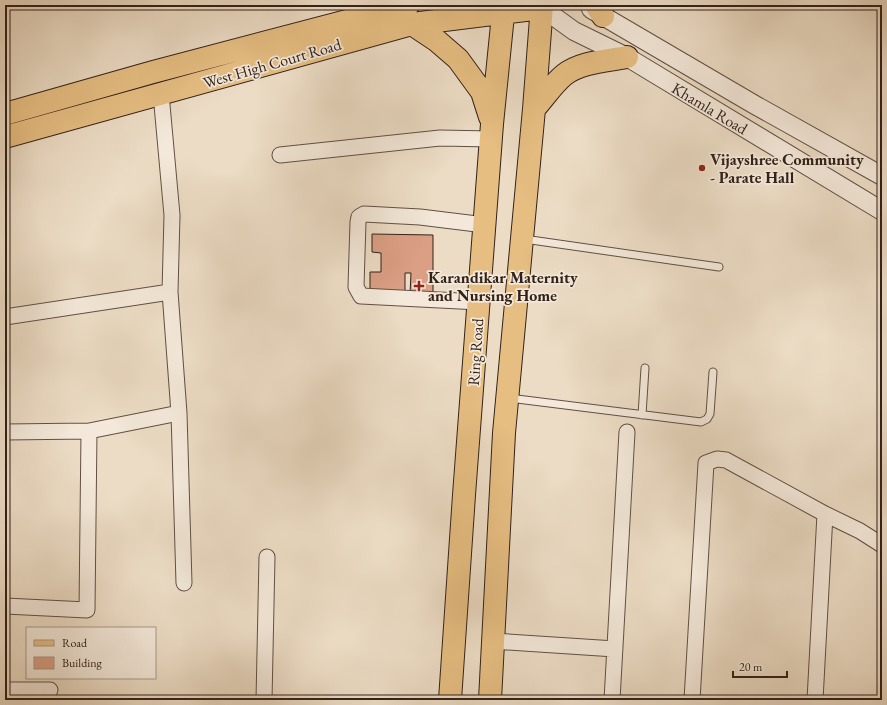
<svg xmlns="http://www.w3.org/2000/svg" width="887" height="705" viewBox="0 0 887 705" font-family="'EB Garamond',serif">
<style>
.building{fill:#db9f85;stroke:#312119}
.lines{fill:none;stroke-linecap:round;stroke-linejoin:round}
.service-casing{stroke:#605044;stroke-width:9}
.minor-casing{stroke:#605044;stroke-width:17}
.tertiary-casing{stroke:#605044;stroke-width:20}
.primary-casing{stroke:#312119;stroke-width:24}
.service{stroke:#f3e8d9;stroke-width:7}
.minor{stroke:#f3e8d9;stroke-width:15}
.tertiary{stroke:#f3e8d9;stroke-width:18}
.primary{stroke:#e6be82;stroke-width:22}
.poi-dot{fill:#8f2418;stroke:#f3e8d9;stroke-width:1.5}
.labels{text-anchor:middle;stroke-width:3.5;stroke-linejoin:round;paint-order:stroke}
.street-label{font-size:16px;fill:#312119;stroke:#f3e8d9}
.poi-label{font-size:16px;font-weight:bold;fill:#312119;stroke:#f3e8d9;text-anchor:start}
</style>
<rect width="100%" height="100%" fill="#ecdcc5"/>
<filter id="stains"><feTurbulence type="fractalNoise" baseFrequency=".005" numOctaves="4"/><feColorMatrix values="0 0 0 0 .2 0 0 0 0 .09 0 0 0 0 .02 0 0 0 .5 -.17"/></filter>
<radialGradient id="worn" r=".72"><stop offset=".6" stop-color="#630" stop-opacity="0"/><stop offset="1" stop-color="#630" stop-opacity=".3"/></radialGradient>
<path class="building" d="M 372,234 L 433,235 L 433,295 L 410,294 L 411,273 L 405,273 L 405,296 L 370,294 L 370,272 L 381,272 L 381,253 L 372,252 Z"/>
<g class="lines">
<g class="service-casing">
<path id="service" d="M 524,239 L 719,267
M 509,398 L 701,422 L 707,419 L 710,414 L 713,372
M 642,415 L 645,368"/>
</g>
<g class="minor-casing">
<path id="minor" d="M 161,94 L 172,215 L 170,292 L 179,413 L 184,583
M 280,155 L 440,138 L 491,139
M 479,302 L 361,296 L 356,287 L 358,222 L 359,217 L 364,214 L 420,217 L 485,225
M 5,317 L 170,292
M 89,431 L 179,413
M 5,432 L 89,431 L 87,610 L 5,606
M 493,641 L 615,649
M 5,690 L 50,690
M 264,700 L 267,557
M 612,700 L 627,432
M 692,700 L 706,463 L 717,459 L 726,460 L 825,514 L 860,531 L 882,545
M 815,700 L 825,514"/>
</g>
<g class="tertiary-casing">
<path id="tertiary" d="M 538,5 L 574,31 L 627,57 L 882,211
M 591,9 L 755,105 L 882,176"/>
</g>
<g class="primary-casing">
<path id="primary" d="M 596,5 L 603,16
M 412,24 L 436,40 L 458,59 L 482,92 L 490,117
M 534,109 C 544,98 553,84 564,75 C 580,62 606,61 627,57
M 5,114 L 153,72 L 408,5
M 5,137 L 412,24 L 542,8
M 450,700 L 464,495 L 492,124 L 504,5
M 490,700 L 504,433 L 534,109 L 542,5"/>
</g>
<use href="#service" class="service"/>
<use href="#minor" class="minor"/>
<use href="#tertiary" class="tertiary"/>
<use href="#primary" class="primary"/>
</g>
<g class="poi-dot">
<circle cx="702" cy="168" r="4"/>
<path d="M417 280h4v4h4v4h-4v4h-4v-4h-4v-4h4z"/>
</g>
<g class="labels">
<g class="street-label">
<text transform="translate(272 63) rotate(-16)" y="6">West High Court Road</text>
<text transform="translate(710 108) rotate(31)" y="6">Khamla Road</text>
<text transform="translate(475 352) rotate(-86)" y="6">Ring Road</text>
</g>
<g class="poi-label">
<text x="710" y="165">Vijayshree Community<tspan x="710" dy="18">- Parate Hall</tspan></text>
<text x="428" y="283">Karandikar Maternity<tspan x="428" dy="18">and Nursing Home</tspan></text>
</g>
</g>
<rect width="887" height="705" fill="none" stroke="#ecdcc5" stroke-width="20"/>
<rect x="6" y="6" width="875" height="693" fill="none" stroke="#312119" stroke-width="2"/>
<rect x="10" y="10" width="867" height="685" fill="none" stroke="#312119"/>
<rect x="26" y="627" width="130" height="52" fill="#f3e8d9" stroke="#a5988c"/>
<rect x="34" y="640" width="20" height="6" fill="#e6be82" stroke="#a5988c"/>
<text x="62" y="647" font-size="12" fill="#312119">Road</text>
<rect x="34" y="657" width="20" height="12" fill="#db9f85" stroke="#a5988c"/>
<text x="62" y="667" font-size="12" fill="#312119">Building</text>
<path d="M733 671v6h54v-6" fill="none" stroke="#312119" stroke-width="2"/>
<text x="739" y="671" font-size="12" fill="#312119" stroke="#f3e8d9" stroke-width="3" paint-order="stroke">20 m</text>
<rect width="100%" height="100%" filter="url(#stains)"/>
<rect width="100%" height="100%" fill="url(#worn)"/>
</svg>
